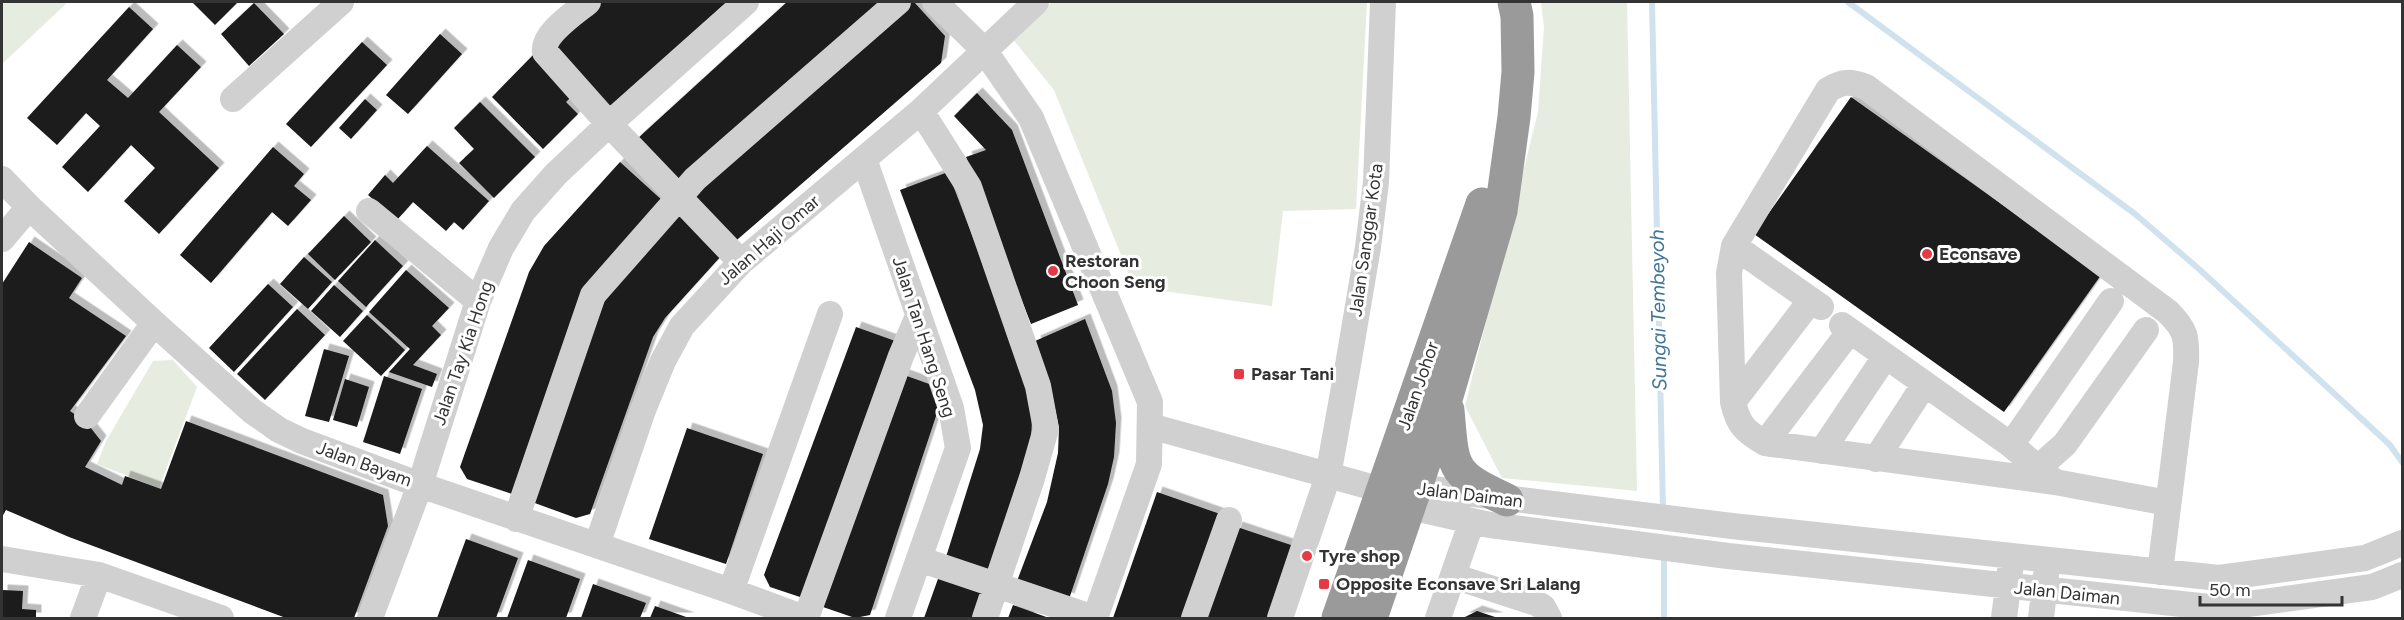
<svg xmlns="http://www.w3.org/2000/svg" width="2404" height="620" viewBox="0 0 2404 620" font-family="Figtree,sans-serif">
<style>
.green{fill:#e6ecdf}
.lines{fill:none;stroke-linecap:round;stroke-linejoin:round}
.stream{stroke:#cfe2ee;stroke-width:6}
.building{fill:#1a1a1a;filter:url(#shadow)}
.minor{stroke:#d0d0d0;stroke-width:26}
.highway{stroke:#9a9a9a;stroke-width:33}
.poi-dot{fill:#e63946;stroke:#fff;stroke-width:2}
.labels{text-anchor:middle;stroke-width:6;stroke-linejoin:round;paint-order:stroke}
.street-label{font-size:18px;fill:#333;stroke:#fff}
.poi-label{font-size:18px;font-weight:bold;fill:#333;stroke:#fff;text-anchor:start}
.water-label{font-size:20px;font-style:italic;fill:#3f7597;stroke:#fff}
</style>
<defs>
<filter id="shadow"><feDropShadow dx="5.5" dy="-5.5" stdDeviation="0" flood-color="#0004"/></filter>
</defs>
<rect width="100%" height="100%" fill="#fff"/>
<path class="green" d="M 2,2 L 68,2 L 2,64 Z
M 1052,2 L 1367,2 L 1356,209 L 1283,211 L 1272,306 L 1134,287 L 1054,90 L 1012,38 Z
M 1541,2 L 1627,2 L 1637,491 L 1502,478 L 1465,406 L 1538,112 L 1544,27 Z
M 173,360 L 197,387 L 159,488 L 97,464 L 106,441 L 153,361 Z"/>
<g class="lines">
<path class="stream" d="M 1652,2 L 1663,510
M 1848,2 L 2135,214 L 2199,269 L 2390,445 L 2402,462
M 1664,618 L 1664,553"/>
</g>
<path class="building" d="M 192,2 L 238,2 L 215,25 Z
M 601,2 L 727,2 L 609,108 L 552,45 Z
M 787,2 L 885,2 L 679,186 L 637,139 Z
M 910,2 L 914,2 L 945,36 L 941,63 L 731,245 L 690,198 Z
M 254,3 L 284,34 L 249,66 L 221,34 Z
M 129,7 L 153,29 L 107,80 L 128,98 L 177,45 L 201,67 L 159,112 L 219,168 L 159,234 L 124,201 L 155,168 L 131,145 L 88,192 L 62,167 L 100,126 L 86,113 L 57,145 L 27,118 Z
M 440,34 L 462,54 L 408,114 L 386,95 Z
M 362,42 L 387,65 L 311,147 L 286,124 Z
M 535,53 L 575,93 L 566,102 L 578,114 L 543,149 L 492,97 Z
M 977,93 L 1012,130 L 1078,305 L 1031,324 L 966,157 L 986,150 L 954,116 Z
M 1851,97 L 2101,275 L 2004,412 L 1754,234 Z
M 365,99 L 377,110 L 351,139 L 339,128 Z
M 480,102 L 535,157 L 494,198 L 459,163 L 474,149 L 454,128 Z
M 427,146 L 489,201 L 463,230 L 454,222 L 446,231 L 413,202 L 397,220 L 368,195 L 385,175 L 393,183 Z
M 273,147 L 304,174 L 294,186 L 311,200 L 288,226 L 272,212 L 211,283 L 180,255 Z
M 620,162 L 664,202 L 588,286 L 512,494 L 467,479 L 460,467 L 529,272 L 544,246 Z
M 948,172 L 1024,372 L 1032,420 L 1031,440 L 989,571 L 946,557 L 980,449 L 983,425 L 975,390 L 900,190 Z
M 678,214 L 722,255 L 665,318 L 653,337 L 590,514 L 576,518 L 532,502 L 604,302 L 621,278 Z
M 344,216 L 371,242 L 335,280 L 308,254 Z
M 375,240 L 403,266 L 366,307 L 338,281 Z
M 29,242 L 82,278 L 69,298 L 126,336 L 70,411 L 87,423 L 101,441 L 85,467 L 122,485 L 125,476 L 161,489 L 186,421 L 383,495 L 388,526 L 354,618 L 286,618 L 69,537 L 6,510 L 2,517 L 2,284 Z
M 304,257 L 332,282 L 308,309 L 280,284 Z
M 406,270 L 449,308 L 432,326 L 441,335 L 413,365 L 437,374 L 432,387 L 389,372 L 410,349 L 369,312 Z
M 268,284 L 293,307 L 234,372 L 209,348 Z
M 334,285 L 363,311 L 340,337 L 311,311 Z
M 297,309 L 325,335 L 265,400 L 237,374 Z
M 367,315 L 405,350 L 381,376 L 343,341 Z
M 1085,319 L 1112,391 L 1116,423 L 1114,457 L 1108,484 L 1069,599 L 1017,581 L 1047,502 L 1058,453 L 1059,428 L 1054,404 L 1050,383 L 1035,341 Z
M 856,327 L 898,342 L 806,599 L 770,587 L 764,575 Z
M 324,349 L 349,356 L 329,422 L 305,416 Z
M 904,375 L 932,385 L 940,404 L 870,615 L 855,618 L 823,607 Z
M 384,376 L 422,389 L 400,454 L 363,442 Z
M 345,379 L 369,387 L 357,427 L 333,420 Z
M 687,428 L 763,454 L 726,564 L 649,539 Z
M 1157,492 L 1220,514 L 1183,618 L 1113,618 Z
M 1237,527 L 1294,546 L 1268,618 L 1205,618 Z
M 466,539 L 518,558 L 496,618 L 437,618 Z
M 528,560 L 580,579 L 566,618 L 507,618 Z
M 939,576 L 983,592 L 973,618 L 924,618 Z
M 593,584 L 646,603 L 640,618 L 581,618 Z
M 2,590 L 23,591 L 22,609 L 36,610 L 36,618 L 2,618 Z
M 1013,605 L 1049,618 L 1008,618 Z
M 655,606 L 689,618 L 650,618 Z
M 1477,611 L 1498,618 L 1463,618 Z"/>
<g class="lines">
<path class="minor" d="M 588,2 C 575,13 542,34 545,52 L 609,124 L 741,262
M 935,2 L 984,50 L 1031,118 L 1150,402 L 1149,464 L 1095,618
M 233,99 L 341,2
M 921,111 L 969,187 L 1038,386 L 1046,429 L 1032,478 L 985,618
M 864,159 L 951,408 L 958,448 L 898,618
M 2,179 L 29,207 L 154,323 L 252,411 L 279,430 L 302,441 L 420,485 L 731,591 L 804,618
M 369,211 L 478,301
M 2,239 L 29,207
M 1734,246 L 1821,307
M 1842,325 L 2011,445 L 2055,482
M 1733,402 L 1811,300
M 87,416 L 154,323
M 1150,426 L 1382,490 L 1410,507 L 1490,525 L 1728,556 L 2219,608 L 2372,587 L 2402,575
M 1765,443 L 1850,331
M 2011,445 L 2111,301
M 1822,451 L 1885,357
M 1876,459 L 1924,385
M 2038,468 L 2065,444 L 2146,330
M 1397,489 L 1417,487 L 1732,526 L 2219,578 L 2365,558 L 2402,543
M 516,519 L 593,295 L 695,179 L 898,2
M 597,545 L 643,410 L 663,361 L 682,326 L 741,262 L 921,111 L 1036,2
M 2,559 L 99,575 L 221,618
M 919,559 L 1094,618
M 2160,572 L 2186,362 C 2187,337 2186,330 2168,312 L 1866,87 C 1850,81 1842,81 1828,90 L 1734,246 L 1729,273 L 1733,402 C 1738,424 1744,431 1765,443 L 2055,482 L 2168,503
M 1453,576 L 1536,603 L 1543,607 L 1549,618
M 731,591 L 830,314
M 83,618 L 99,575
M 370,618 L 420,485 L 478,301 L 501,248 L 523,211 L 556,174 L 609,124 L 746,2
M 806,618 L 901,356 L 918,316
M 1194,618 L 1229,520
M 1280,618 L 1328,476 L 1348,365 L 1368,247 L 1376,182 L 1383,2
M 1438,618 L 1472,521
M 2004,618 L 2010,571
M 2041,618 L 2046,575"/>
<path class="highway" d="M 1448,410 C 1453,470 1451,474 1507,500
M 1338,618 L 1482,204
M 1371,618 L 1447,396 L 1501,211 L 1514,117 L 1518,72 L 1517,16 L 1514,2"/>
</g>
<g class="poi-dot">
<circle cx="1927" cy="254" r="6"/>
<circle cx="1053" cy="271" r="6"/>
<rect x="1233" y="368" width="12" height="12" rx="3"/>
<circle cx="1307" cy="556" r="6"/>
<rect x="1318" y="578" width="12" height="12" rx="3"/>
</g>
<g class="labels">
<g class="street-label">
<text transform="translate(769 240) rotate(-41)" y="6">Jalan Haji Omar</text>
<text transform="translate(1366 240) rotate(-82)" y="6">Jalan Sanggar Kota</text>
<text transform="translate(924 337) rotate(72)" y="6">Jalan Tan Hang Seng</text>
<text transform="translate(463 353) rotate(-71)" y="6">Jalan Tay Kia Hong</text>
<text transform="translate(1418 386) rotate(-71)" y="6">Jalan Johor</text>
<text transform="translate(364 464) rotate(20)" y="6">Jalan Bayam</text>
<text transform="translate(1470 495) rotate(7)" y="6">Jalan Daiman</text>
<text transform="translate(2067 593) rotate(6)" y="6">Jalan Daiman</text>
</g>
<g class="poi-label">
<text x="1939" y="260">Econsave</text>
<text x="1065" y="267">Restoran<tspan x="1065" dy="21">Choon Seng</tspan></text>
<text x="1251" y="380">Pasar Tani</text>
<text x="1319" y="562">Tyre shop</text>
<text x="1336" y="590">Opposite Econsave Sri Lalang</text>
</g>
<g class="water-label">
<text transform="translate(1658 310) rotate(-91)" y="7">Sungai Tembeyoh</text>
</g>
</g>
<rect width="2404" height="620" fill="none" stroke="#333333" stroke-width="6"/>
<path d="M2200 596v9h142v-9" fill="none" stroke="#333333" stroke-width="3"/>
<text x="2209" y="596" font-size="18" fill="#333333" stroke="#ffffff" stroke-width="4.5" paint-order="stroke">50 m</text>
</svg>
